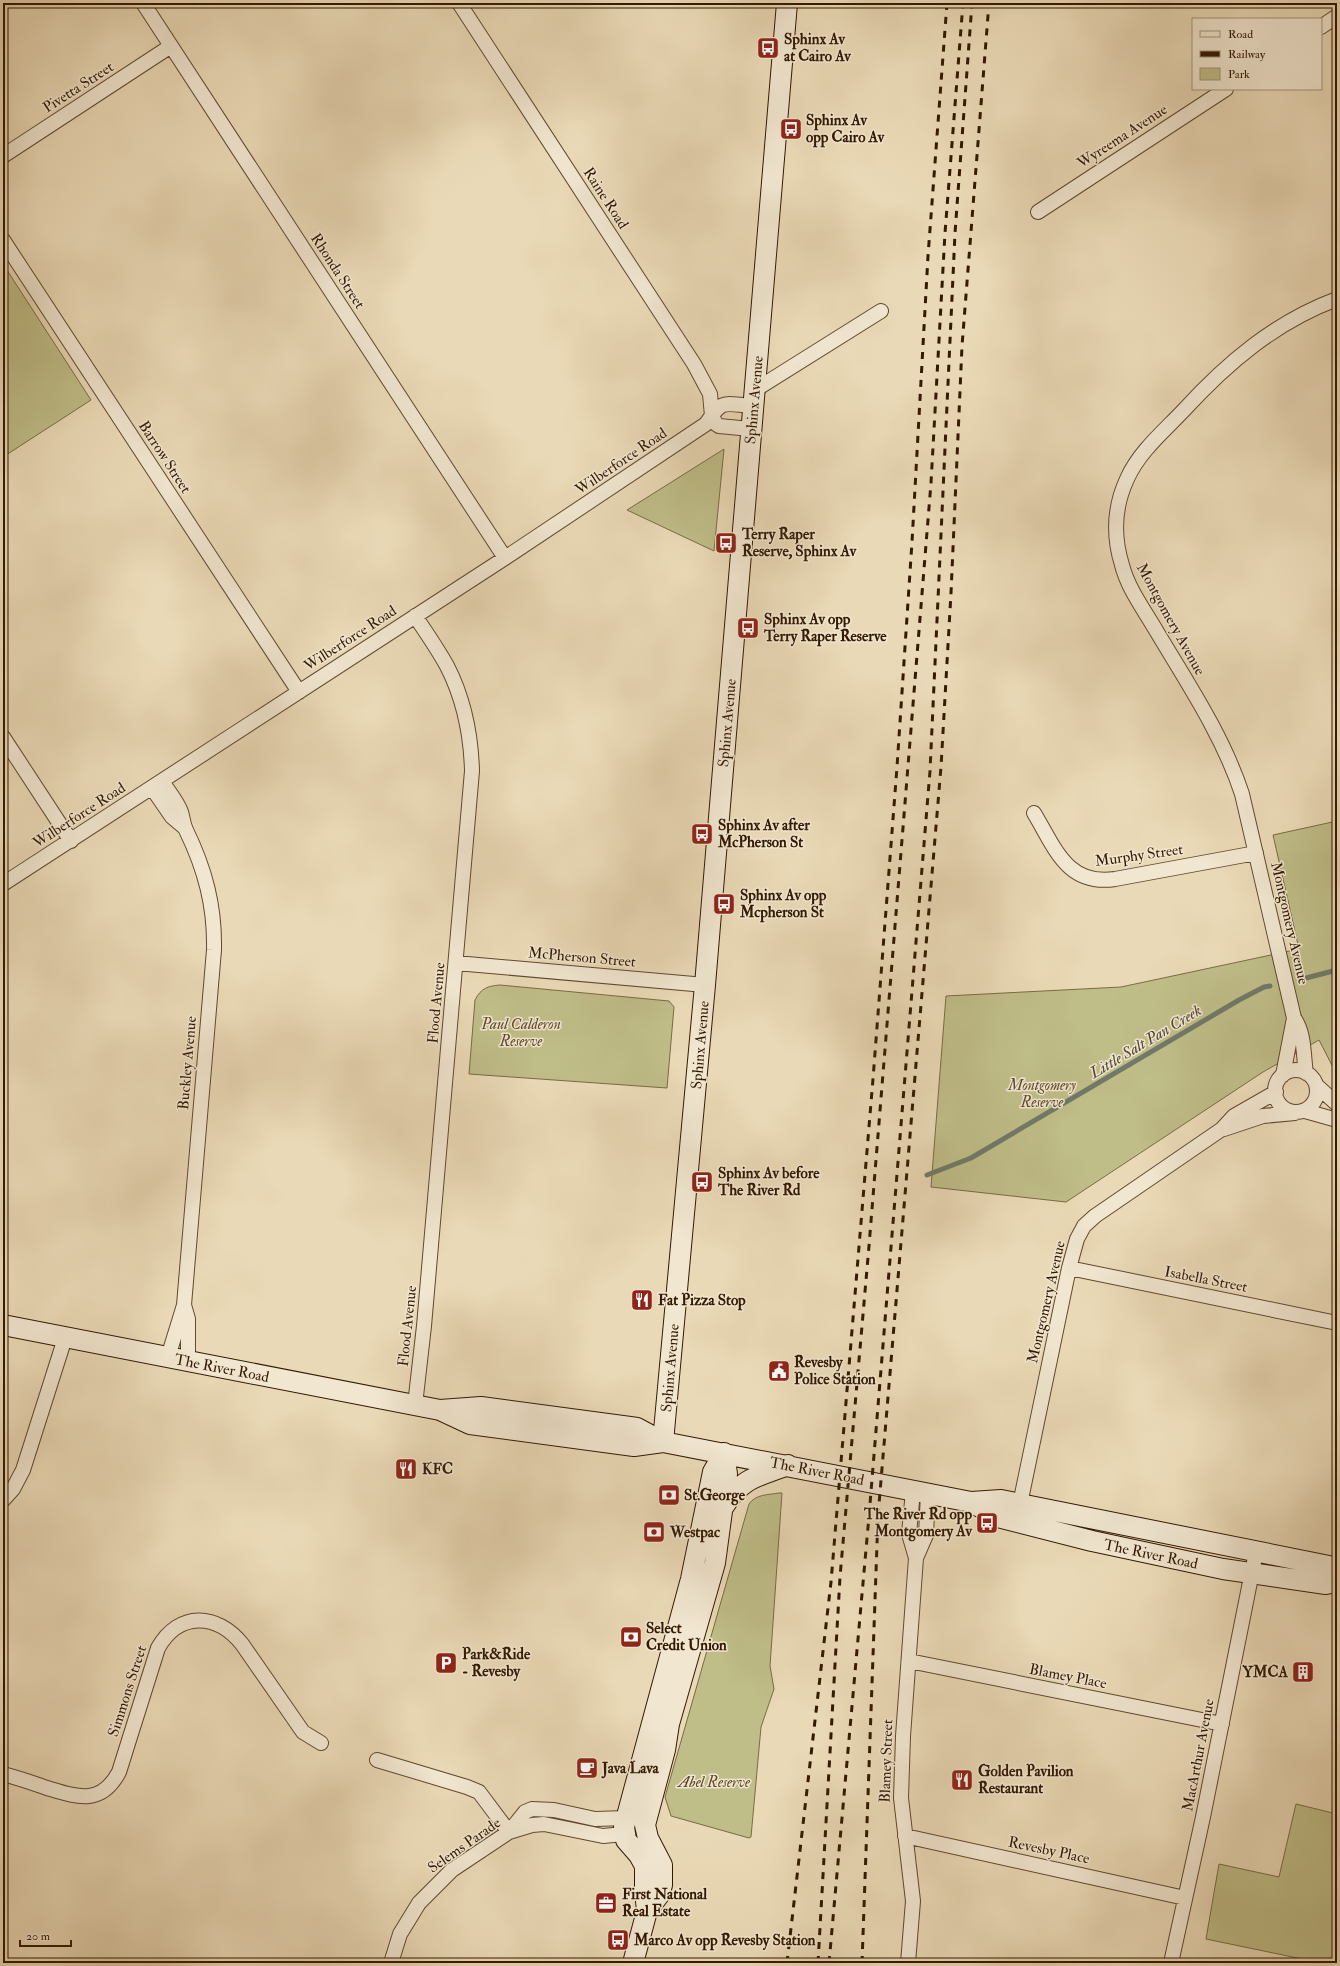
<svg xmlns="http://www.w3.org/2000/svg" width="1340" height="1966" viewBox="0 0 1340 1966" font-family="'IM FELL Double Pica',serif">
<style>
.green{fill:#bfbd88;stroke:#796b44}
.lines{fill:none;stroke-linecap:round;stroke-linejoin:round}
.stream{stroke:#707a68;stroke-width:5}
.street-casing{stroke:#61492e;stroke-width:16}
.secondary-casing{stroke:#331900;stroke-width:22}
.street{stroke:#f1e6d0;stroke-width:14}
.secondary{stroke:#f1e6d0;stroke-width:20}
.rail{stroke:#331900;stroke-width:3;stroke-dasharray:7 7;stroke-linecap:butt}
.labels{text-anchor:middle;stroke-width:3;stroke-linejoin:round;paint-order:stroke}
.poi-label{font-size:15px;font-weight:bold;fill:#331900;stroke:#f1e6d0;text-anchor:start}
.street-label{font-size:15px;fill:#331900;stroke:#f1e6d0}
.park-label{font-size:15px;font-style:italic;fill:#5d4a29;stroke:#f1e6d0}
.water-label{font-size:16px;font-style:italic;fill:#514934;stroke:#f1e6d0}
</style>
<rect width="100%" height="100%" fill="#ead9b6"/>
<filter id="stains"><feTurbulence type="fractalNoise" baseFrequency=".005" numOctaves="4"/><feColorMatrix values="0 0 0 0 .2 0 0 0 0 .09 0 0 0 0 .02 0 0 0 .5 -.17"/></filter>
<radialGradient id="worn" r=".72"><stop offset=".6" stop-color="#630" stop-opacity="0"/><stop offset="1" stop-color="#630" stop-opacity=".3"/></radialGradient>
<path class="green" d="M 3,264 L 91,400 L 3,457 Z
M 724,449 L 714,551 L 627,510 Z
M 1337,821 L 1337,1075 L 1319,1040 L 1263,1072 L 1066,1202 L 931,1187 L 946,996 L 1121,987 L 1299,949 L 1273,835 Z
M 500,985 L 669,1001 L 674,1007 L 667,1088 L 469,1074 L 475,1000 C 481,988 488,986 500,985 Z
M 779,1493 L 782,1493 L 770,1666 L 774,1689 L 761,1727 L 751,1837 L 749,1838 L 671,1816 L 665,1797 L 749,1504 C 756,1494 768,1495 779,1493 Z
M 1296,1804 L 1337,1814 L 1337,1963 L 1310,1963 L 1307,1960 L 1206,1939 L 1219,1864 L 1279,1877 Z"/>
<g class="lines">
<path class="stream" d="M 1306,978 L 1337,970
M 927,1175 L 971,1158 L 1239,1000 L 1264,987 L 1270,986"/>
<g class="street-casing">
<path id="street" d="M 143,3 L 505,558
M 459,3 L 694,364 L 710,394 L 712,416 L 716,424 L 719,426 L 751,429
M 1321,27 L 1337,16
M 3,156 L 171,46
M 1038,212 L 1226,89
M 3,240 L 299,692
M 755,390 L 881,311
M 3,737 L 71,841
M 162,781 C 168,791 177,801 181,812 C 183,818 183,824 186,830 C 205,869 215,906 214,950 L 184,1305 L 168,1357
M 152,788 L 172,817 L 185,828
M 1034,813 C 1055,848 1067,886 1115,879 L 1256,853
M 3,884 L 505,558 L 706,424 C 723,398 723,404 753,406
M 456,963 L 705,985
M 1294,1018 C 1305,1034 1303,1054 1306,1073
M1275 1091a21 21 0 1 1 42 0a21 21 0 1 1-42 0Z
M 1283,1075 L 1294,1018 L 1242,794 C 1223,736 1188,684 1157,632 C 1145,611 1128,589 1122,565 C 1113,536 1114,507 1127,479 C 1139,452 1163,432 1183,411 C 1227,363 1275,322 1337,299
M 1316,1085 L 1337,1104
M 1305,1111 L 1337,1120
M 1224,1129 L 1263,1116 L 1295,1113
M 1069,1268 L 1337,1323
M 184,1305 L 188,1319 L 188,1361
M 415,1405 L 424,1326 L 472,771 C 471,734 464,699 447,666 C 437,648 426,632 415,616
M 913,1491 L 909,1534 L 916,1558
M 3,1500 L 13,1489 L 23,1470 L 65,1338
M 1020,1504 L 1069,1268 L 1077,1239 L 1084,1226 L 1095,1216 L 1222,1129 L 1234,1116 L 1276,1092
M 909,1661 L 1222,1724
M 377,1760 L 467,1787 L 479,1792 L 509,1832
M 3,1774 C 18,1778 33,1783 47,1788 C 77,1797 101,1806 119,1772 L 158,1648 C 179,1611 217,1613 242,1644 L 303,1732 L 321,1743
M 509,1832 L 525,1812 L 532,1809 L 554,1810 L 595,1819 L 626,1818
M 905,1836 L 1185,1898
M 391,1963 L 400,1934 L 419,1903 L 452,1870 L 509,1832 L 532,1825 L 544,1824 L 603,1836 L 624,1834
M 908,1963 L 913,1901 L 901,1798 L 903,1736 L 916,1558 L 926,1535 L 928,1493
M 1171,1963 L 1203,1817 L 1256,1552"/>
</g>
<g class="secondary-casing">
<path id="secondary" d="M 3,1325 L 440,1410 L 470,1424 L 634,1446 L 663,1442
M 440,1410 L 481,1407 L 630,1427 L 637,1428 L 663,1442 L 971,1502 L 1001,1500 L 1020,1504 L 1329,1566 L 1337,1571
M 663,1442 L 705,985 L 787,3
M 971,1502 L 998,1517 L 1092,1541 L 1223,1569 L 1326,1584 L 1337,1582
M 724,1506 C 741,1478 759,1476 788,1465
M 647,1911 L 645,1891 L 645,1866 L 639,1855 L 626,1840 L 624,1827 L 691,1579 L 713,1472 L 724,1453
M 633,1963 L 647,1911 L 659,1895 L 662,1885 L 662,1865 L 648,1838 L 645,1825 L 665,1750 L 669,1724 L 715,1563 L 727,1474 L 724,1453"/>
</g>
<use href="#street" class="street"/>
<use href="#secondary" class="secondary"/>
<path class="rail" d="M 787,1963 L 831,1582 L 873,1079 L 897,767 L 912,542 L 928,256 L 947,3
M 818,1963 L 840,1577 L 869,1246 L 931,483 L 945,233 L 963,3
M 829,1963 L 869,1516 L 930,771 L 955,233 L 972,3
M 862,1963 L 878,1516 L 941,767 L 951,593 L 962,346 L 989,3"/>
</g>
<defs>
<g id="bus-square" transform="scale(1.15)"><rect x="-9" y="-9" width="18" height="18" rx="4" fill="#8f2418" stroke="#f1e6d0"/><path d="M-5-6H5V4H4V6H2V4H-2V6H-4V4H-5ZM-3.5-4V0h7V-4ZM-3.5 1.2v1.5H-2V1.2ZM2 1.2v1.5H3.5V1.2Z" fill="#fff"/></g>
<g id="restaurant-square" transform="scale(1.15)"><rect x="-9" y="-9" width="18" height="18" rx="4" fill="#8f2418" stroke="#f1e6d0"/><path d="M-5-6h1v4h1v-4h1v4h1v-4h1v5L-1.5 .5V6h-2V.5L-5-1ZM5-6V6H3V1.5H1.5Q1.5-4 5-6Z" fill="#fff"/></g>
<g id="civic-square" transform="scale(1.15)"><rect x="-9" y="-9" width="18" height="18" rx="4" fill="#8f2418" stroke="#f1e6d0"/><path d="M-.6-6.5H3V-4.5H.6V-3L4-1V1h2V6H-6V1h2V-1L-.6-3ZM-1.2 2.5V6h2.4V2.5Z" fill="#fff"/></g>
<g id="bank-square" transform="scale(1.15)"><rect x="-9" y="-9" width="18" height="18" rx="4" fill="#8f2418" stroke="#f1e6d0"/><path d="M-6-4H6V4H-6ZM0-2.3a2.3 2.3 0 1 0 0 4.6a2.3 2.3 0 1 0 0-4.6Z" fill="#fff"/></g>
<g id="parking-square" transform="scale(1.15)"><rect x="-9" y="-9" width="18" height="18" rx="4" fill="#8f2418" stroke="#f1e6d0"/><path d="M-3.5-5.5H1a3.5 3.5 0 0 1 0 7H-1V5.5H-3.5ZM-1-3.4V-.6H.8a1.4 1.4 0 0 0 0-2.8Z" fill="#fff"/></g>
<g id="building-square" transform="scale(1.15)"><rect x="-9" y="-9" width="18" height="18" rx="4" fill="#8f2418" stroke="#f1e6d0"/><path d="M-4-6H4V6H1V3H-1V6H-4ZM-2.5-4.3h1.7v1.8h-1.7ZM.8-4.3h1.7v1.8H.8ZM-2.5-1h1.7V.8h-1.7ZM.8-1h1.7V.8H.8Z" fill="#fff"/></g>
<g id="cafe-square" transform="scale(1.15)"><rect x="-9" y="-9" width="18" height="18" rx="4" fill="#8f2418" stroke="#f1e6d0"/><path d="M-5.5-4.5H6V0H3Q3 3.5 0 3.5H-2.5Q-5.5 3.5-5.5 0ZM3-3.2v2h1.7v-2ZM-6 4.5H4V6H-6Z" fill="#fff"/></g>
<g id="office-square" transform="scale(1.15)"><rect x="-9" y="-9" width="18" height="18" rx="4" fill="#8f2418" stroke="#f1e6d0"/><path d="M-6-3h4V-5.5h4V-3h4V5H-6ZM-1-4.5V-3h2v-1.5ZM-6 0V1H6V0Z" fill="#fff"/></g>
</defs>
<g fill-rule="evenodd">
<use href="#bus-square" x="768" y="48"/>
<use href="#bus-square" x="791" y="129"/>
<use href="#bus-square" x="726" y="543"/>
<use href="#bus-square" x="748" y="628"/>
<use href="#bus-square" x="702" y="834"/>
<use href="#bus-square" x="724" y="904"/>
<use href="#bus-square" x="702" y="1182"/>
<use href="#restaurant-square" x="642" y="1300"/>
<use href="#civic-square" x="779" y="1371"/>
<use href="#restaurant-square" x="406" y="1469"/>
<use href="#bank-square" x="669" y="1495"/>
<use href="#bus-square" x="987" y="1523"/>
<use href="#bank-square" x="654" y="1532"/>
<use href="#bank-square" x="631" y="1637"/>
<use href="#parking-square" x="446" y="1663"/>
<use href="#building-square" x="1303" y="1672"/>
<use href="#cafe-square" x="587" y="1768"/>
<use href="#restaurant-square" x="962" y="1780"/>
<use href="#office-square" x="606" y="1903"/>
<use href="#bus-square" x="618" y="1940"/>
</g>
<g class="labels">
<g class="poi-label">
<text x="784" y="44">Sphinx Av<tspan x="784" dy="17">at Cairo Av</tspan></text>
<text x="806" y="125">Sphinx Av<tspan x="806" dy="17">opp Cairo Av</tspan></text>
<text x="742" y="539">Terry Raper<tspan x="742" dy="17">Reserve, Sphinx Av</tspan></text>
<text x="764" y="624">Sphinx Av opp<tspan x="764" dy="17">Terry Raper Reserve</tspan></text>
<text x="718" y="830">Sphinx Av after<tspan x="718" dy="17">McPherson St</tspan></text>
<text x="740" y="900">Sphinx Av opp<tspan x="740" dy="17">Mcpherson St</tspan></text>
<text x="718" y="1178">Sphinx Av before<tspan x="718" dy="17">The River Rd</tspan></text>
<text x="658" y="1305">Fat Pizza Stop</text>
<text x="794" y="1367">Revesby<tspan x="794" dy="17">Police Station</tspan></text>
<text x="422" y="1474">KFC</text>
<text x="684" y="1500">St.George</text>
<text x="972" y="1519" text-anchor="end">The River Rd opp<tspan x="972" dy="17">Montgomery Av</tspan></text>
<text x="670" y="1537">Westpac</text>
<text x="646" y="1633">Select<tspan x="646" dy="17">Credit Union</tspan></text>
<text x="462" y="1659">Park&amp;Ride<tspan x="462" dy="17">- Revesby</tspan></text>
<text x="1288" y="1677" text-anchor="end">YMCA</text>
<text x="602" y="1773">Java Lava</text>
<text x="978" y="1776">Golden Pavilion<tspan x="978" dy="17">Restaurant</tspan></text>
<text x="622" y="1899">First National<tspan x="622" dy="17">Real Estate</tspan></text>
<text x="634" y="1945">Marco Av opp Revesby Station</text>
</g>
<g class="street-label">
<text transform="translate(78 87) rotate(-33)" y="5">Pivetta Street</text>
<text transform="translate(1122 136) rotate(-33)" y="5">Wyreema Avenue</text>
<text transform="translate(606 198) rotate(57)" y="5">Raine Road</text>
<text transform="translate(338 271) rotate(57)" y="5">Rhonda Street</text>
<text transform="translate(754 400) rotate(-85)" y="5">Sphinx Avenue</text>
<text transform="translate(165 457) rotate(57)" y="5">Barrow Street</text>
<text transform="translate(621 461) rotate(-34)" y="5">Wilberforce Road</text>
<text transform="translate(1171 619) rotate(61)" y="5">Montgomery Avenue</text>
<text transform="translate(350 638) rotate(-33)" y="5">Wilberforce Road</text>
<text transform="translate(727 723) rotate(-85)" y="5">Sphinx Avenue</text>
<text transform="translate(79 815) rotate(-33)" y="5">Wilberforce Road</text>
<text transform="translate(1139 855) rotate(-8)" y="5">Murphy Street</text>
<text transform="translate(1290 923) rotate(77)" y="5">Montgomery Avenue</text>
<text transform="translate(582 957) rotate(5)" y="5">McPherson Street</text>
<text transform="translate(436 1003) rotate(-85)" y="5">Flood Avenue</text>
<text transform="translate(700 1045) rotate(-85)" y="5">Sphinx Avenue</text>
<text transform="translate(187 1063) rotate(-85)" y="5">Buckley Avenue</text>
<text transform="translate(1206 1279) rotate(11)" y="5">Isabella Street</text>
<text transform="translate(1046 1302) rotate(-77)" y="5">Montgomery Avenue</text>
<text transform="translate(407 1326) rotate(-84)" y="5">Flood Avenue</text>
<text transform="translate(222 1368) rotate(11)" y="5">The River Road</text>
<text transform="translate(670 1368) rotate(-85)" y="5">Sphinx Avenue</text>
<text transform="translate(817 1471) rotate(11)" y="5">The River Road</text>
<text transform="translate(1151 1554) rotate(12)" y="5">The River Road</text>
<text transform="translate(1068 1676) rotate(11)" y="5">Blamey Place</text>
<text transform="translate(127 1691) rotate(-72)" y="5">Simmons Street</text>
<text transform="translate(1198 1755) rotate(-79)" y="5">MacArthur Avenue</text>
<text transform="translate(886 1761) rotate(-88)" y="5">Blamey Street</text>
<text transform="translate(464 1845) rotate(-35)" y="5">Selems Parade</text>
<text transform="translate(1049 1850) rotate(12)" y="5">Revesby Place</text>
</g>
<g class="park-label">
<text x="521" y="1029">Paul Calderon<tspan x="521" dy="17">Reserve</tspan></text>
<text x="1042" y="1090">Montgomery<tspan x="1042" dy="17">Reserve</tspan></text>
<text x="714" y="1787">Abel Reserve</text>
</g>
<g class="water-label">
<text transform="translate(1145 1041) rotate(-31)" y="6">Little Salt Pan Creek</text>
</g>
</g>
<rect width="1340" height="1966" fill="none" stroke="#ead9b6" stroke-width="16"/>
<rect x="4" y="4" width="1332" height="1958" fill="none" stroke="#331900" stroke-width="2"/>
<rect x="8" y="8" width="1324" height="1950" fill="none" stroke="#331900"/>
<rect x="1192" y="18" width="130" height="72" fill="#f1e6d0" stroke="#a5947d"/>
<rect x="1200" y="31" width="20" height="6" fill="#f1e6d0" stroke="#a5947d"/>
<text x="1228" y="38" font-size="12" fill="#331900">Road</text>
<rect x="1200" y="51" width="20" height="6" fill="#331900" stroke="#a5947d"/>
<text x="1228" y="58" font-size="12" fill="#331900">Railway</text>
<rect x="1200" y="68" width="20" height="12" fill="#bfbd88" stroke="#a5947d"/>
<text x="1228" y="78" font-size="12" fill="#331900">Park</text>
<path d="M20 1940v6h51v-6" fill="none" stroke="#331900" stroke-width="2"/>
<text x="26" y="1940" font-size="12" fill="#331900" stroke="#f1e6d0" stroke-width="3" paint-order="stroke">20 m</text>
<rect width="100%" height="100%" filter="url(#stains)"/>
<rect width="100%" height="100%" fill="url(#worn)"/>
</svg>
